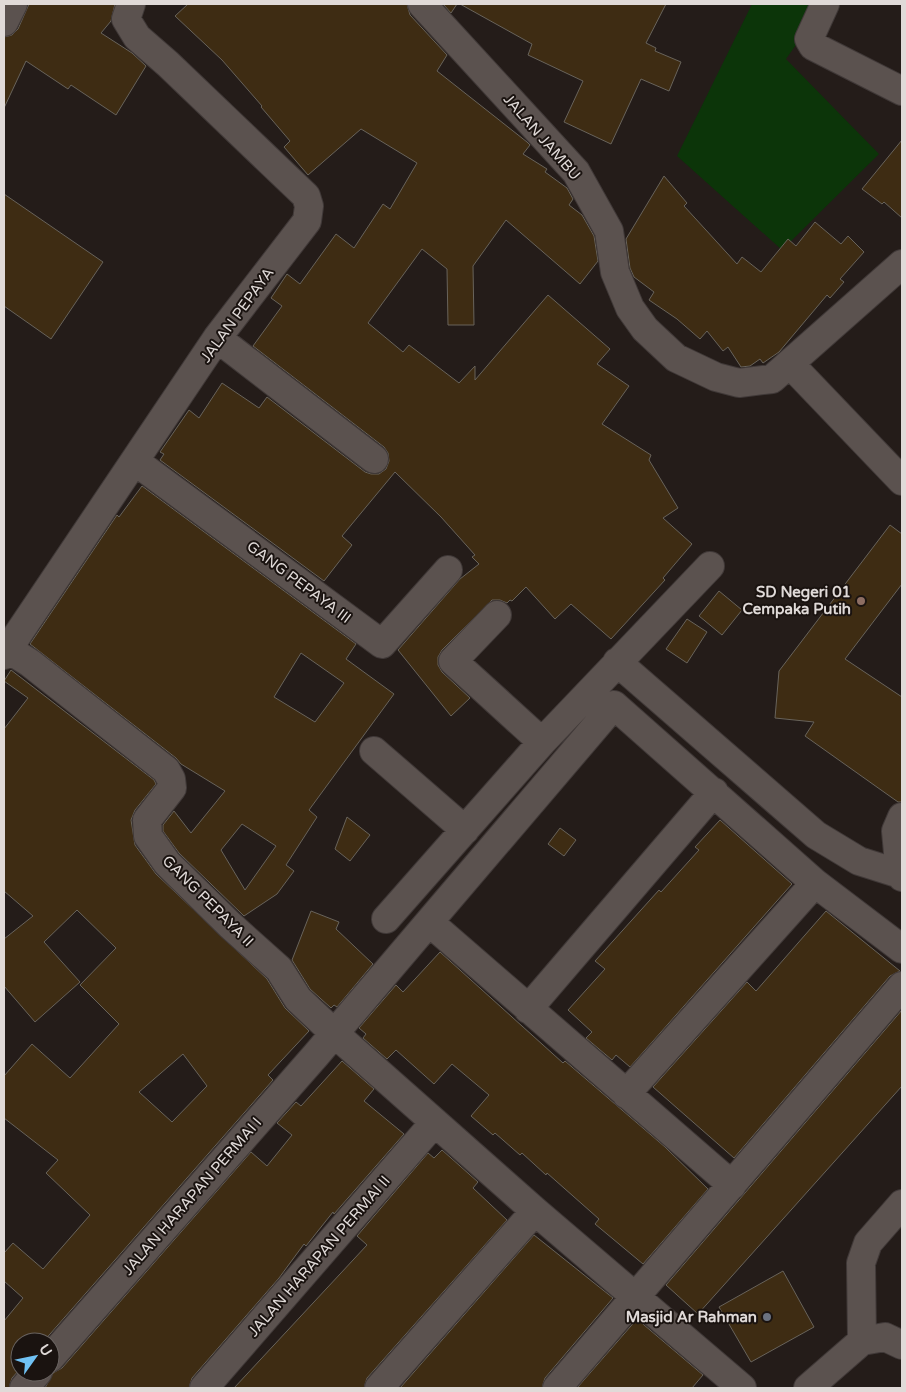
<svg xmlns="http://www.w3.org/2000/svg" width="906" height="1392" viewBox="0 0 906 1392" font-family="'Varela Round',sans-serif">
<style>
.green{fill:#0c3509}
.building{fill:#3e2c13;stroke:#68635b;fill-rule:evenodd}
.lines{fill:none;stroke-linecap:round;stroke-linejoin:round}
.minor-casing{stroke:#403938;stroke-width:30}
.minor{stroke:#5b524f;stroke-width:28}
.education-dot{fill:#8d6e63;stroke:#1a1310;stroke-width:2}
.worship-dot{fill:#6b7280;stroke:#1a1310;stroke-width:2}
.labels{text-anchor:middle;stroke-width:4;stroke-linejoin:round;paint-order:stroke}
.street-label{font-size:15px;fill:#e0dad8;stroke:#1a1310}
.poi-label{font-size:15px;font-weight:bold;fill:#e0dad8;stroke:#1a1310;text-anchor:end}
</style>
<rect width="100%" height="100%" fill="#241c19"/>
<path class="green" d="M 752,4 L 825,4 L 786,59 L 879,154 L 782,250 L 677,156 Z"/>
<path class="building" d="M 29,4 L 115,4 L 111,21 L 101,33 L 132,53 L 146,66 L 116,115 L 71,85 L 68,89 L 26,61 L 4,108 L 4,37 L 12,35 L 18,29 Z
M 188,4 L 407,4 L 410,15 L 447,55 L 437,71 L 527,142 L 530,145 L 523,154 L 547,169 L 545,172 L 567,188 L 573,199 L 569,205 L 582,215 L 594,236 L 598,261 L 580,284 L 506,220 L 473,266 L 474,325 L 448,325 L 447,269 L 422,249 L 368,323 L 403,352 L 409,345 L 459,383 L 475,366 L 475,380 L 548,295 L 610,349 L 597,364 L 629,386 L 602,424 L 651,455 L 649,460 L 678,508 L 663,518 L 692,544 L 663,578 L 665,580 L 611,639 L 571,604 L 555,619 L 526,587 L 512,601 L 510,600 L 507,603 L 500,600 L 492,600 L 442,650 L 438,657 L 438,665 L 442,672 L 470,698 L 451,716 L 398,650 L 460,579 L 479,564 L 472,557 L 475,555 L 441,517 L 395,472 L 342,536 L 352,545 L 324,581 L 160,460 L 164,454 L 160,452 L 189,410 L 199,418 L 222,383 L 259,408 L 267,397 L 365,472 L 371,474 L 379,474 L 386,469 L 389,461 L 388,453 L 384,447 L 253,346 L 282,306 L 271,298 L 287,274 L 300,284 L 336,234 L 354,248 L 383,204 L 390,209 L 417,163 L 361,129 L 308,175 L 284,147 L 290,141 L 261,107 L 262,106 L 222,60 L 175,16 Z
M 443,4 L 457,4 L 451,13 Z
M 460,4 L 666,4 L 646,43 L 656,48 L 655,51 L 681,62 L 669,91 L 641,79 L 611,144 L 564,122 L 583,81 L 528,55 L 532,44 Z
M 902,140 L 902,218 L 884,202 L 882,204 L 862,189 Z
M 664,176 L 687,203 L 684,206 L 737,264 L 742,257 L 761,272 L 788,239 L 796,246 L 815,222 L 841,244 L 848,236 L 864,252 L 840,279 L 844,282 L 830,298 L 827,295 L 779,352 L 763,363 L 760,359 L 750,366 L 741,367 L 728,347 L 723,351 L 707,331 L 700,339 L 677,319 L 649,300 L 654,292 L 634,277 L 630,268 L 626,239 Z
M 4,194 L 103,262 L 51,339 L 4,306 Z
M 142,486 L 356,644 L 346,659 L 394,694 L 309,810 L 317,817 L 286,865 L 294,871 L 277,894 L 244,916 L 179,853 L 163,831 L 163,825 L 174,811 L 191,833 L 225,791 L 181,764 L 176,758 L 30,644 L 117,515 L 119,517 ZM 301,653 L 344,683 L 315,722 L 274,697 ZM 242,824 L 276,846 L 245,890 L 221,850 Z
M 890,525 L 902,534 L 902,584 L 845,659 L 902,697 L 902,802 L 898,802 L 805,736 L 814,722 L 775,718 L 779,671 Z
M 719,591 L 742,610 L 722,635 L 699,616 Z
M 687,619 L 707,632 L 687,663 L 666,649 Z
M 11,670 L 154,780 L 156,784 L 135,810 L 131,820 L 135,845 L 156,874 L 267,979 L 285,1008 L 309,1031 L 268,1075 L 273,1080 L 43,1342 L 20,1342 L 20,1369 L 12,1378 L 9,1388 L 4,1388 L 4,1321 L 23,1298 L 4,1281 L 4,1253 L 13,1243 L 43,1269 L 90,1215 L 46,1173 L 58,1160 L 4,1118 L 4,1076 L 32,1044 L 70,1078 L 119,1024 L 80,985 L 116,948 L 77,910 L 44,942 L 80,982 L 35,1022 L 4,986 L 4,939 L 33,916 L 4,891 L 4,729 L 28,698 L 4,681 ZM 183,1054 L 207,1086 L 172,1122 L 139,1092 Z
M 347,817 L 370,835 L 350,861 L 335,849 Z
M 720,820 L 792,884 L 630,1067 L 616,1055 L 612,1060 L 586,1038 L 592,1032 L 568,1010 L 605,969 L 595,961 L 659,890 L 661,892 L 699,850 L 695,847 Z
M 560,828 L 576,840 L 564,856 L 548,844 Z
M 311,911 L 339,922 L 336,929 L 373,964 L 337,1007 L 334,1005 L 331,1008 L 310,989 L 292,960 Z
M 826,911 L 900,971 L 890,976 L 734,1158 L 653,1087 L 747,982 L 756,991 Z
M 440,952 L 563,1063 L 565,1061 L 665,1147 L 708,1189 L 643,1264 L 595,1224 L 599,1219 L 547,1173 L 546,1175 L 522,1153 L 520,1155 L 495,1133 L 493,1135 L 471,1116 L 489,1095 L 452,1064 L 434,1084 L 396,1050 L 387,1059 L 363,1038 L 366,1034 L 359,1028 L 396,985 L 403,992 Z
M 902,1010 L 902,1086 L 698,1314 L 666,1285 Z
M 342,1061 L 374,1089 L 364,1101 L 404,1134 L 334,1214 L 333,1212 L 306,1246 L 304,1244 L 279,1278 L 192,1378 L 189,1388 L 45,1388 L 53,1373 L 62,1368 L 251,1152 L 267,1166 L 292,1135 L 277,1123 L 296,1102 L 301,1106 Z
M 442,1150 L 478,1182 L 473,1188 L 507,1220 L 367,1378 L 364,1388 L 234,1388 L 367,1245 L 357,1236 L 428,1153 L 434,1158 Z
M 534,1235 L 613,1298 L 545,1378 L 542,1388 L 400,1388 Z
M 783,1271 L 814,1327 L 751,1362 L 719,1307 Z
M 637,1319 L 703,1375 L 692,1388 L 577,1388 Z"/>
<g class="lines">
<g class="minor-casing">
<path id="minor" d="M 422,4 L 576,172 L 609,231 L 615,272 L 630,308 L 645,329 L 676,358 L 716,377 L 739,383 L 772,379 L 902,264
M 825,4 L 809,39 L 813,46 L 902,91
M 4,22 L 13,4
M 217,338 L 374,459
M 790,364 L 902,481
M 136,462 L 382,644 L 448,570
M 497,615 L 453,661 L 542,742
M 8,649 L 30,663 L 166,770 L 171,779 L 172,788 L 147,820 L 148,836 L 167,863 L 230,925 L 279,969 L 298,999 L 334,1033 L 535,1211 L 742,1388
M 4,655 L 217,338 L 307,221 L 309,206 L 306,196 L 168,64 L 137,37 L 126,19 L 131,4
M 617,662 L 816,835 L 859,861 L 900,874
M 374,751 L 465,830
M 902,817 L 896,831 L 900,874 L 902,877
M 386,919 L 542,742 L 710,566
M 429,922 L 614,705 L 815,883 L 902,949
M 528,1009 L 714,792
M 626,1094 L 815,883
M 862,1341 L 861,1263 L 868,1243 L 902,1204
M 50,1358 L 316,1055 L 429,922 L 732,1185
M 24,1388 L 38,1372
M 204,1388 L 434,1123
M 379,1388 L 535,1211
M 557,1388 L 902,986
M 808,1388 L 862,1341 L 885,1337 L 902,1345"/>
</g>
<use href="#minor" class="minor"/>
</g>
<circle class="education-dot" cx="861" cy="601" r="5"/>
<circle class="worship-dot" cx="767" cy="1317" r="5"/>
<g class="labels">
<g class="street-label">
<text transform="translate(542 137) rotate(49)" y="5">JALAN JAMBU</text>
<text transform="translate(237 315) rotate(-54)" y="5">JALAN PEPAYA</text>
<text transform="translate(299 582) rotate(37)" y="5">GANG PEPAYA III</text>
<text transform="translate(208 901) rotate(45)" y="5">GANG PEPAYA II</text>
<text transform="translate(192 1196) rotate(-49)" y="5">JALAN HARAPAN PERMAI I</text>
<text transform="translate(319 1256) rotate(-49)" y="5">JALAN HARAPAN PERMAI II</text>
</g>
<g class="poi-label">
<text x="851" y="597">SD Negeri 01<tspan x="851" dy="17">Cempaka Putih</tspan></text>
<text x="757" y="1322">Masjid Ar Rahman</text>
</g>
</g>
<rect width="906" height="1392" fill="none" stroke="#e0dad8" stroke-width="10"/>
<g transform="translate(35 1357) rotate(57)"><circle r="24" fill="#1a1310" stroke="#696360"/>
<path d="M0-4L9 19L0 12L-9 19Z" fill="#70c2f4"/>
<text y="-8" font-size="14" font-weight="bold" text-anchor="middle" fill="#e0dad8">U</text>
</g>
</svg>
